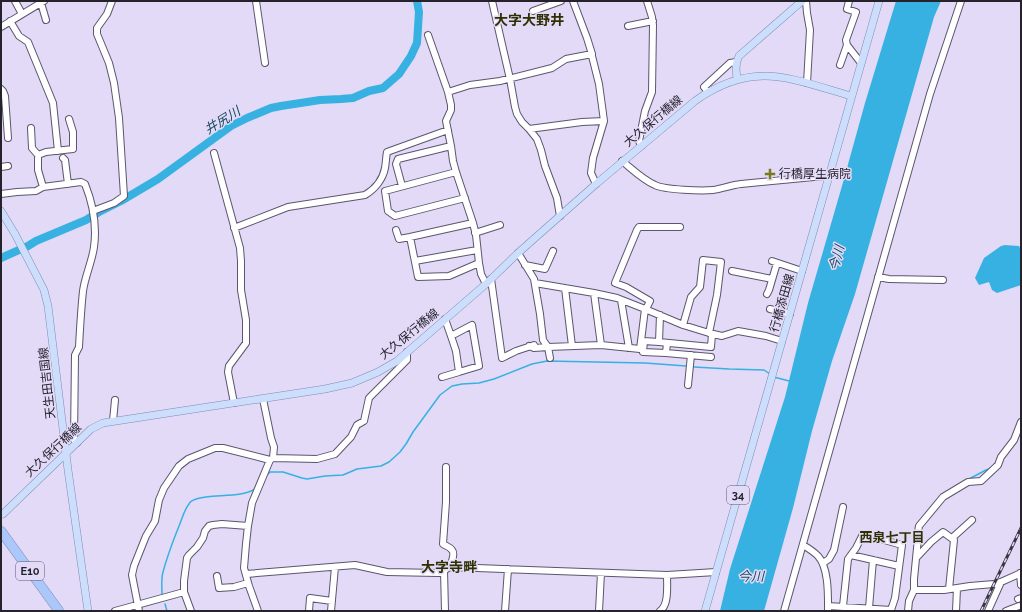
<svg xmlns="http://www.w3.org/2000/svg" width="1022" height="612" viewBox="0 0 1022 612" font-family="Raleway,'Noto Sans JP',sans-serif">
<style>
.water{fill:#37b1e2}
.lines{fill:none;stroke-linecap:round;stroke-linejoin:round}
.stream{stroke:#37b1e2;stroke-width:1.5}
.river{stroke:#37b1e2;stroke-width:8}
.minor-casing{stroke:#5c556d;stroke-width:8}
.major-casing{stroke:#7d8db2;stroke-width:8}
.highway-casing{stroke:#7d8db2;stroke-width:10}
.minor{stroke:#fff;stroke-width:6}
.major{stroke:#cdddfc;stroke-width:7}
.highway{stroke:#acc7fa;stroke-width:9}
.rail-casing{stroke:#3a3743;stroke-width:3}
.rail{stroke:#e2daf7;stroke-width:1.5;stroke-dasharray:4.5;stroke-linecap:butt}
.poi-dot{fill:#7b791f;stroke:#e2daf7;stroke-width:1.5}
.labels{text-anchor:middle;stroke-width:3;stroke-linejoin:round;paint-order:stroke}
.shield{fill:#e2daf7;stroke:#5e5969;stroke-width:1}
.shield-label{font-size:11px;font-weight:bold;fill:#25222c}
.street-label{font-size:12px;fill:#25222c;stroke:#e2daf7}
.poi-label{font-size:12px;fill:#25222c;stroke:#e2daf7;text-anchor:start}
.water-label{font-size:13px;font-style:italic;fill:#18495d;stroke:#e2daf7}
.neighbourhood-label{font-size:13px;font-weight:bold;fill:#302f04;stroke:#e2daf7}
.quarter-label{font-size:14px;font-weight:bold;fill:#302f04;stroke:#e2daf7}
</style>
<rect width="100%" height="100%" fill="#e2daf7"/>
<path class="water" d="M 896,1 L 941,1 L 934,17 L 855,294 L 832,361 L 812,431 L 793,508 L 764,611 L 720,611 L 730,569 L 785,397 L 808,303 L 842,186 L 865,103 Z
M 1005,245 L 1019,246 L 1021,250 L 1021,285 L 997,293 L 992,290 L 989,282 L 979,285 L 975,278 L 984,258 L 1001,246 Z"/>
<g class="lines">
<path class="stream" d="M 694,367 L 729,369 L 764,370 L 770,374
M 774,377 L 789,381
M 265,477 L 270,472 L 283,472 L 302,478 L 307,479 L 325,476 L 343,475 L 357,469 L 381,466 L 389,462 L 400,452 L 406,444 L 413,432 L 440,395 L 452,386 L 462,384 L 479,383 L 494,379 L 532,364 L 547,361 L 645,363 L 686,366
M 969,479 L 986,470 L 989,469
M 162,594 C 162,587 161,579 163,572 C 167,557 173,541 179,526 C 182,519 184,510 189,504 C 190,501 193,500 196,499 C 212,493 242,499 256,488
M 165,604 L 167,611"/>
<path class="river" d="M 1,258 L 28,246 L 36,241 L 86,220 L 99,212 L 121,201 L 158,179 L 231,126 L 247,118 L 271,108 L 281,106 L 320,100 L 341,99 L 353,98 L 369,91 L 383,88 L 399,74 L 411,56 L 417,43 L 419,12 L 417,1"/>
<g class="minor-casing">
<path id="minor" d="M 15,1 L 22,14
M 256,1 L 265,63
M 492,1 L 510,79 L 515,107 L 517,114 L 522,122 L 529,129 L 582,122 L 604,121
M 573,1 L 587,38 L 592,54 L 592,56 L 599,84 L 604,121 L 593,158 L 591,173 L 596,184
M 806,1 L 807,13 L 810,30 L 807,83
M 849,1 L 847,9 L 856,12 L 846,40 L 847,45 L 861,63
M 41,3 L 46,20
M 533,11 L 561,1
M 10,21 L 19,36 L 28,42 L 53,103 L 58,151
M 628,26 L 653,21
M 1,27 L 44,1
M 428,35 L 448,92 L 451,105 L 451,110 L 446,121 L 451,146 L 453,161 L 456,172 L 473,223 L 476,235 L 479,263 L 481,274 L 486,284
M 840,65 L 847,45
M 1,89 L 3,91 L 5,96 L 8,138
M 448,92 L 470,85 L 500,81 L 552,68 L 566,59 L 592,54
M 708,92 L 704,87 L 730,63 L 736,62
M 31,128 L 32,148 L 38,155
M 529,129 L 537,139 L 541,150 L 545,166 L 557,198 L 560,216
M 641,146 L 639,141 L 645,111 L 652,92 L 653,25 L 652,17 L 647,1
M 214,153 L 240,248 L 241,261 L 241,290 L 246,320 L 246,343 L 229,366 L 228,372 L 234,403
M 63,158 L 65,160 L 68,184
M 622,161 C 632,169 643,180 655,185 C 665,190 702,191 713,190 C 722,189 731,185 741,184 L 824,176 L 828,177
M 1,167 L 8,166
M 456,172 L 385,191 L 388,211 L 395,216 L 465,198
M 402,186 L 396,164 L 398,159 L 451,146
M 43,187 L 38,170 L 38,155 L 46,152 L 73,149 L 73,132 L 69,119
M 1,194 L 17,192 L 36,191 L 43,187 L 81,182 L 85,184 C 93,204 97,225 94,247 C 92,262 85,276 83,291 C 81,310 80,328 79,347 L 75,355 L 74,440 L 77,443
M 93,211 L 114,203 L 124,196 L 119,118 L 114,83 L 109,63 L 97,34 L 97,28 L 107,14 L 112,1
M 234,228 L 288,207 L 365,195 C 375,189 383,179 385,168 C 386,162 386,157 387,152 L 448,130
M 396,230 L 399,239 L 410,237 L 473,223
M 475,233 L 500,225
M 410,237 L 418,277 L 449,276 L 479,263
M 518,253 L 534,279 L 540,314 L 543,340 L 548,347 L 601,345 L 640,349 L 645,309
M 415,261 L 477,250
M 772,261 L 802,271
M 525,265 L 545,269 L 553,251
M 732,271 L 772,279
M 878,277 L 889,279 L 943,280
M 491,279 L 502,358 L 516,351 L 534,345
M 535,283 L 594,293 L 617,298 L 645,309 L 683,325 L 709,333 L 722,336 L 738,331 L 766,336 L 782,341
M 565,288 L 572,346
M 594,293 L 601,345
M 767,294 L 769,290 L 777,263
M 621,300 L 629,348
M 646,309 L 650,301 L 626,287 L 615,283 L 637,230 L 639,227 L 680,227
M 770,309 L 790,314
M 660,315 L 659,342 L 711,347 L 712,334
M 445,319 L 451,336 L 472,325 L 479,366 L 459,372 L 456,351 L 451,336
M 683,325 L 691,297 L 700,287 L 703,260 L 721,262 L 717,295 L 709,333
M 659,342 L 644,341 L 643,352 L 666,353 L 667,343
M 529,346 L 534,348 L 548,347 L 550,358
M 666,353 L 711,357
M 442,377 L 459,372
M 688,385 L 691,355
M 113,421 L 115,400
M 273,458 L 317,459 L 335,454 L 351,437 L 357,425 L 364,421 L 369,398 L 407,360 L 407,352
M 952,538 L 972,520
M 803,545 C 808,548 814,552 818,556 C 829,568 828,596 828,611
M 851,555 L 899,566
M 917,557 L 931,542 L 943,532 L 954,540 L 949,589
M 823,563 L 829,559 L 834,550 L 843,507
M 450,567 L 667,575 L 716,572
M 444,570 L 445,611
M 1020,573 L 1021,585
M 246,574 L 355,565 L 387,572 L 438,573 C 442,572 448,569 450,566 C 452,562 455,553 452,550 C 450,547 446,546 443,544 L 446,502 L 446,467
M 217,576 L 219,588 L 234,587 L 248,583
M 914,590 L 944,590 L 970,586 L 994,584 L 1001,582 L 1021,573
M 1018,599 L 1021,598
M 828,606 L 891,610 L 891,611
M 843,606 L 848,559 L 856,548 L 863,534 L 902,545 L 895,598 L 891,610
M 869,608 L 873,560
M 115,611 L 184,592
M 139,611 L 132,575 L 134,566 L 146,536 L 155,521 L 159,500 L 164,488 L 179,466 L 188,459 L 215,448 L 223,448 L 270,460
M 191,611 L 184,592 L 184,581 L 187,558 L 189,555 L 197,547 L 203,538 L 205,531 L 209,526 L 213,525 L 222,524 L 248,526
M 258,611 L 249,586 L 244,568 L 246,544 L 248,526 L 252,503 L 270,460 L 273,458 L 274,447 L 271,438 L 263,399
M 309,611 L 310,598 L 332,601
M 331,611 L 335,567
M 505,611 L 508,569
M 599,611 L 601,573
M 660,611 C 669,605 667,586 667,575
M 784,611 L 930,94 L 961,1
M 908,611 L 909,601 L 914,590 L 914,579 L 918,538 L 918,532 L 919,526 L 943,497 L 968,482 L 981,481 L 998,465 L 1001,457 L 1014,440 L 1021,422
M 956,611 L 957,588
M 988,611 L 1001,582
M 1006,611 L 1019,606"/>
</g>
<g class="major-casing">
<path id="major" d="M 737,79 C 736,70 735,64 739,56 L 802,1
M 1,211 L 15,234 L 44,290 L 48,306 L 68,470 L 88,611
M 3,514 L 91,429 L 103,423 L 325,389 L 352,383 L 378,372 L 397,361 L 486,284 L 518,253 L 596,184 L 695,101 C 753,60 789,78 851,96
M 705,611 L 879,1"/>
</g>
<g class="highway-casing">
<path id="highway" d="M 1,531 L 59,611"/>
</g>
<use href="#minor" class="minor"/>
<use href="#major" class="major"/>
<use href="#highway" class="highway"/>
<g class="rail-casing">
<path id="rail" d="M 981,611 L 1021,528"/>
</g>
<use href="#rail" class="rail"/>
</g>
<path class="poi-dot" d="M768 168h4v4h4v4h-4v4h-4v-4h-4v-4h4z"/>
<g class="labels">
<g class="shield">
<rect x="727" y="486" width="22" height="18" rx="3"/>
<rect x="16" y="562" width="28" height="18" rx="3"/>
</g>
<g class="shield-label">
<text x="738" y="499">34</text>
<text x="30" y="575">E10</text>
</g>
<g class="street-label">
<text transform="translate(653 121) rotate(-40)" y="4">大久保行橋線</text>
<text transform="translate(782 303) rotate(-74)" y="4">行橋添田線</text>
<text transform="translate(409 334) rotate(-39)" y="4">大久保行橋線</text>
<text transform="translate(47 383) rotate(-96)" y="4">天生田吉国線</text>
<text transform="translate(53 450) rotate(-43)" y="4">大久保行橋線</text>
</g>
<g class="poi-label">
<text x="779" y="178">行橋厚生病院</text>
</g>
<g class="water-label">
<text transform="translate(222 120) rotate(-32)" y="5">井尻川</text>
<text transform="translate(836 258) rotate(-75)" y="5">今川</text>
<text x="751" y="581">今川</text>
</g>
<g class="neighbourhood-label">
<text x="892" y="542">西泉七丁目</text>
</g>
<g class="quarter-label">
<text x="529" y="25">大字大野井</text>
<text x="449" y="572">大字寺畔</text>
</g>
</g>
<rect width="1022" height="612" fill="none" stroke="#25222c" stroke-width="4"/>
</svg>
